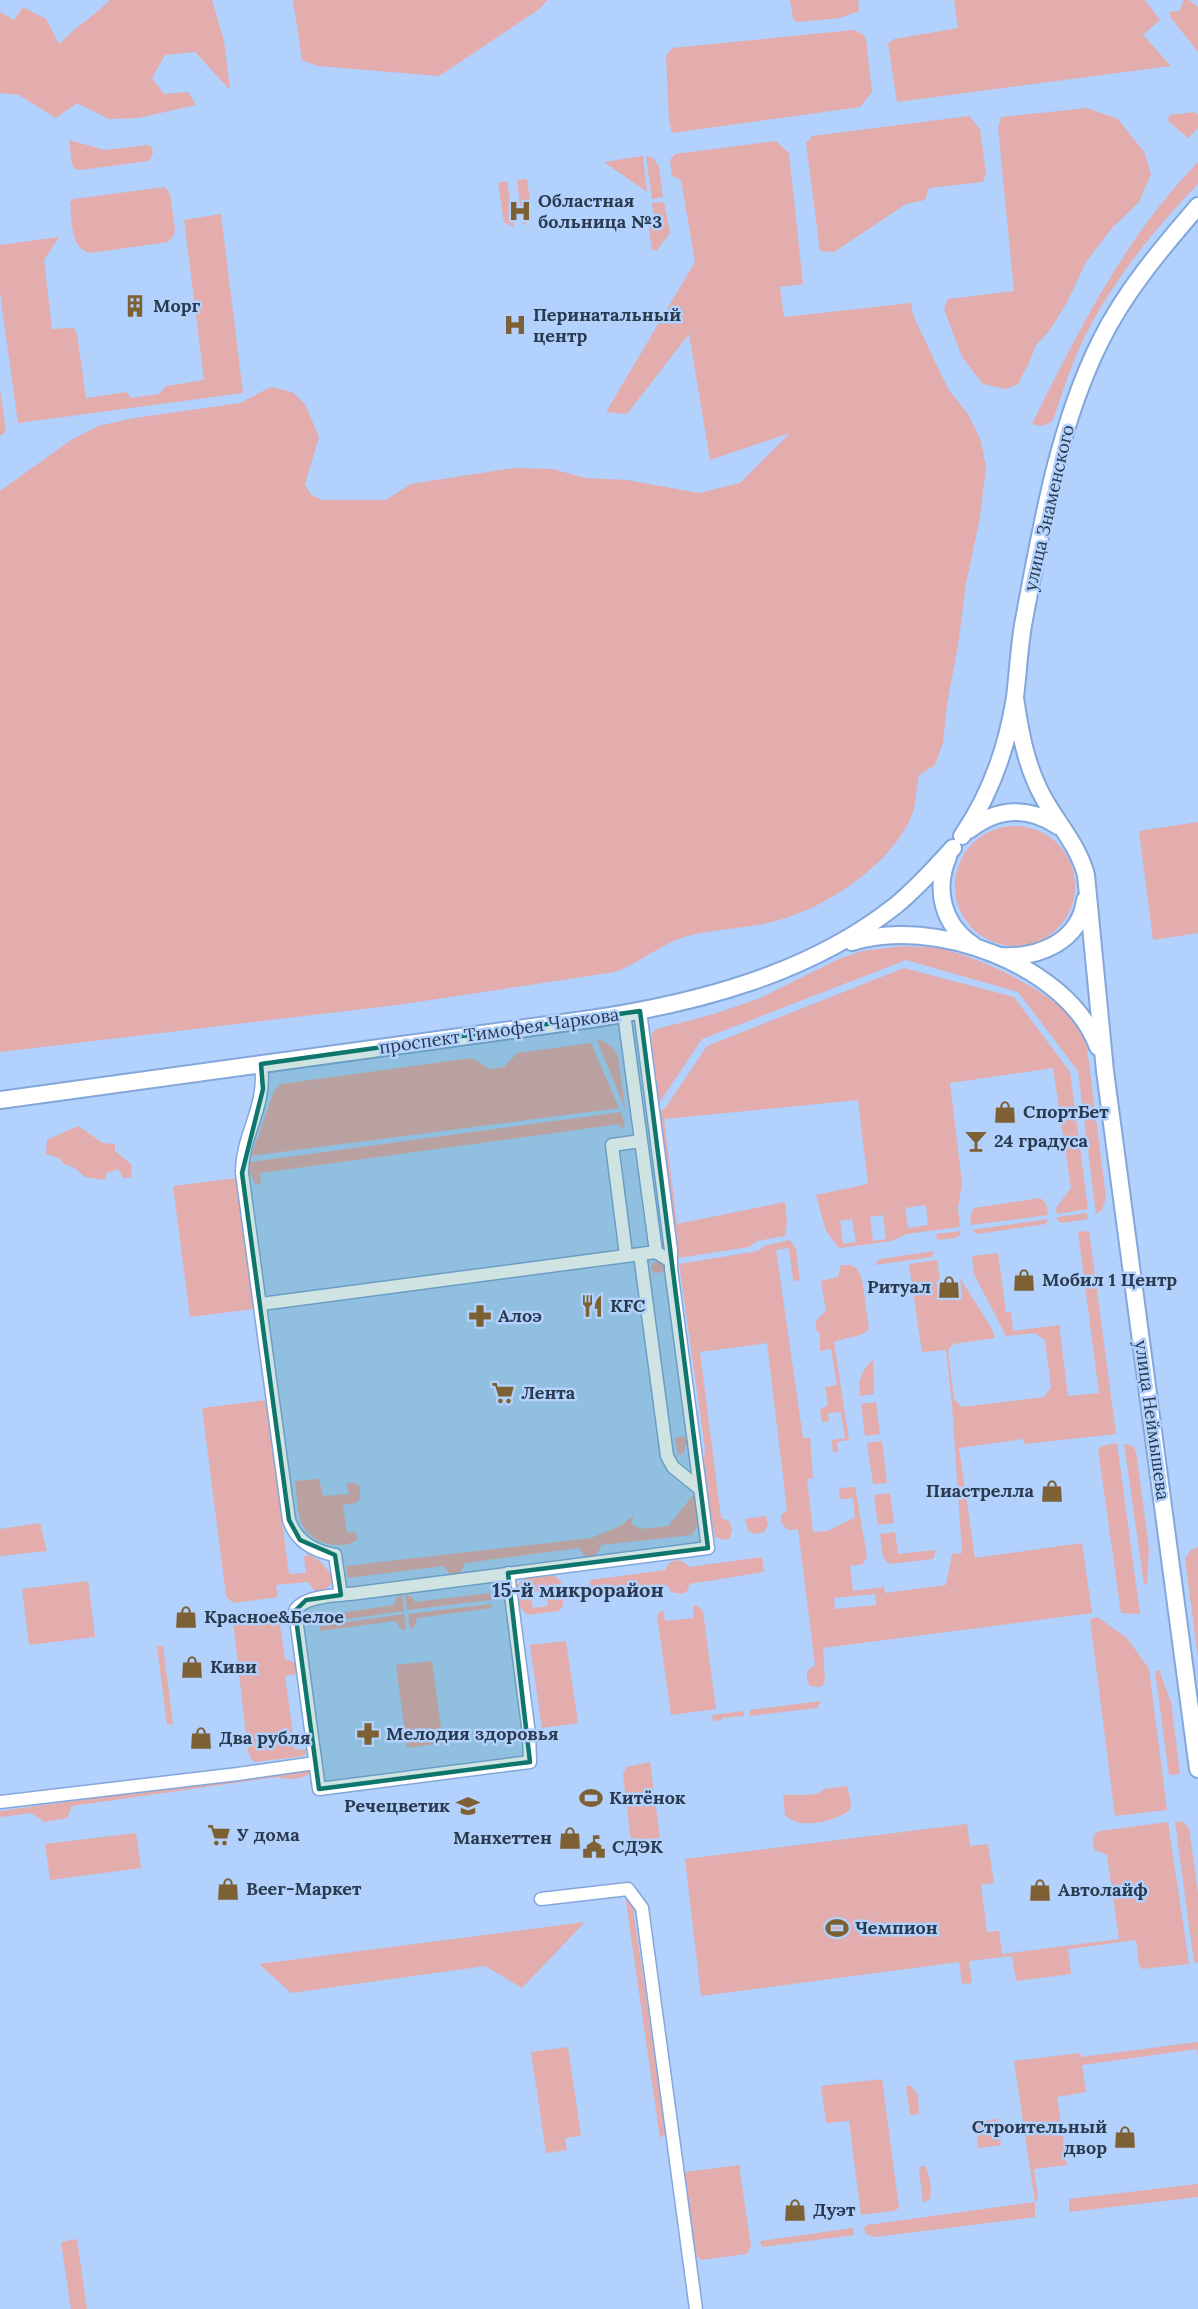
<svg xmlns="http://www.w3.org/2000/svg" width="1198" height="2309" viewBox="0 0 1198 2309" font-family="Lora,serif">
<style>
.green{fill:#e3acad;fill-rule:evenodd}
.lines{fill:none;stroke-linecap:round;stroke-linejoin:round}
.minor-casing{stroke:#83a7db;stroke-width:15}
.secondary-casing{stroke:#83a7db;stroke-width:20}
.minor{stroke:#fff;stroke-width:12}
.secondary{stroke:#fff;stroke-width:16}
.marked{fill:#0f766e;fill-opacity:0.2;stroke:#0f766e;stroke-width:4.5;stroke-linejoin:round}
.labels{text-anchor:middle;stroke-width:5;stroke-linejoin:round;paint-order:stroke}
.poi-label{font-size:18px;font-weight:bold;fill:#29394e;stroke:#b2d1fc;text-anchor:start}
.street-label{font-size:18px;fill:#29394e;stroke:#b2d1fc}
.neighbourhood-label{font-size:20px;font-weight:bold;fill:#29394e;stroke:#b2d1fc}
</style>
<rect width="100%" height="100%" fill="#b2d1fc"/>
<path class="green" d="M 110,0 L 212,0 L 224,41 L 230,90 L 195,52 L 165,55 L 152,78 L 164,94 L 188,92 L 196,105 L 138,118 L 109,119 L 77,103 L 56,118 L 19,95 L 0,93 L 0,12 L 14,20 L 23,7 L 46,19 L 59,44 C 75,27 94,16 110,0 Z
M 293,0 L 548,0 L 538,10 L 439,76 L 318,66 L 302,60 Z
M 790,0 L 858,0 L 859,11 L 840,18 L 797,22 L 793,19 Z
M 954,0 L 1145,0 L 1160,20 L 1143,35 L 1171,66 L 897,102 L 888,44 L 894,39 L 958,28 Z
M 1184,0 L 1189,0 L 1198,7 L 1198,52 L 1171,18 L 1169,12 L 1179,11 Z
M 854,30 L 862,34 L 866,39 L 872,92 L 860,107 L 672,133 L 669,121 L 666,56 L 672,48 Z
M 1087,108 L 1118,119 L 1144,152 L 1151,174 L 1139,202 L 1112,228 L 1086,262 L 1067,302 L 1050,330 L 1036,345 L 1029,363 L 1018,384 L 1006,389 L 983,384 L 962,357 L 944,309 L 948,299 L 1014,291 L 998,128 L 1001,117 Z
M 1195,112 L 1198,115 L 1198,128 L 1188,138 L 1168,121 L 1169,115 Z
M 969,116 L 980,129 L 986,173 L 983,182 L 929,188 L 925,200 L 906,204 L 834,252 L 820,251 L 806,143 L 812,136 Z
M 69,140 L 105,150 L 148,145 L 152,147 L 153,153 L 149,161 L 80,170 L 75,169 L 72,164 Z
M 776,141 L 789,153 L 803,284 L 780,287 L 784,317 L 911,303 L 913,315 L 948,389 L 968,414 L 981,441 L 986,467 L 980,517 L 966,584 L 958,645 L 947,704 L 943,743 L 935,765 L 919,775 C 916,788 916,804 912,815 C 892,864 827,907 779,920 C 748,929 715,928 684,937 C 659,945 640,963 615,972 L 397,1005 L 0,1052 L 0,491 L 71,440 L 98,426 L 134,418 L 240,403 L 271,387 L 292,392 L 305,404 L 319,437 L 305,484 L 311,495 L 323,500 L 386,500 L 411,484 L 514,468 L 553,469 L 585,478 L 627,480 L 699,493 L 740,483 L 790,433 L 710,460 L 689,334 L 627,414 L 606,412 L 695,262 L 681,180 L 672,176 L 670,160 L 675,154 Z
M 643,156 L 647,192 L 604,162 Z
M 646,156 L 653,158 L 659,167 L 663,197 L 652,199 Z
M 1198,162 L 1198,184 C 1154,229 1115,278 1086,334 C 1072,361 1063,391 1053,420 C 1047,426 1040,427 1032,424 C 1078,331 1125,237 1198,162 Z
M 527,179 L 532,217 L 523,226 L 517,180 Z
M 507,181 L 514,227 L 504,222 L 498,183 Z
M 165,187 L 170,194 L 175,229 L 174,235 L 168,242 L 90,253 C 70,249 72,219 70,203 L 73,199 Z
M 664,202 L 670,233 L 657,250 L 652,250 L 648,221 L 654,219 L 652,203 Z
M 221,214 L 243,393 L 18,423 L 0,293 L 0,245 L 59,237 L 44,260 L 52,329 L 74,328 L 77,334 L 86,398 L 127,392 L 131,398 L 159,394 L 166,386 L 204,380 L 184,220 Z
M 0,389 L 6,431 L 0,436 Z
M 1198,822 L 1198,933 L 1153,940 L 1139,831 Z
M955 886a60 60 0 1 1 120 0a60 60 0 1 1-120 0Z
M 903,946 C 914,947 925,946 936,948 C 975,954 1053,992 1077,1023 C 1081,1028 1083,1035 1086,1040 L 1106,1198 L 1102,1210 L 1096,1214 L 1078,1071 L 1018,992 L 906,960 L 702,1039 L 659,1103 L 651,1040 L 652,1033 L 657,1029 L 714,1014 L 758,999 L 839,959 L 862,951 Z
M 904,968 L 1014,997 L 1070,1072 L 1088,1209 L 1057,1214 L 1056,1208 L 1071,1188 L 1053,1068 L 950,1083 L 962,1183 L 958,1208 L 960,1227 L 906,1234 L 892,1241 L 839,1248 L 826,1231 L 816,1195 L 868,1184 L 858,1100 L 664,1119 L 677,1224 L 785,1202 L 787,1222 L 785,1236 L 757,1241 L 749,1247 L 678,1258 L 659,1112 L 666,1107 L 707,1046 ZM 926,1205 L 928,1225 L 908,1228 L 905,1208 ZM 883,1215 L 886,1239 L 873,1241 L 870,1217 ZM 852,1219 L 856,1242 L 843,1244 L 840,1221 Z
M 597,1040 L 600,1040 L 611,1046 L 618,1056 L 625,1109 Z
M 591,1043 L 619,1108 L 251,1156 L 274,1091 L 281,1084 L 472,1058 L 490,1069 L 504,1067 L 517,1053 Z
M 621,1112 L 625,1126 L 621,1130 L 620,1124 L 260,1173 L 261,1185 L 255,1183 L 250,1173 L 250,1162 Z
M 78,1126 L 103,1143 L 115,1144 L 115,1151 L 132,1165 L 131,1177 L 123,1178 L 118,1169 L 107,1173 L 104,1180 L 85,1177 L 75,1168 L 64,1164 L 59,1158 L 46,1154 L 47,1140 Z
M 237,1178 L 254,1309 L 190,1317 L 173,1186 Z
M 1040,1198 L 1046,1203 L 1048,1215 L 971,1225 L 970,1217 L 974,1208 Z
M 1087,1213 L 1088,1219 L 1062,1223 L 1058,1221 L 1057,1217 Z
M 1048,1219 L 1046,1224 L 977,1234 L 972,1230 Z
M 961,1231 L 960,1235 L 956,1238 L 937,1240 L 936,1234 Z
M 1089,1231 L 1116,1434 L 1024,1444 L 1023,1439 L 959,1448 L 975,1558 L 1082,1543 L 1092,1613 L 823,1648 L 825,1681 L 821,1687 L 810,1686 L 807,1681 L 807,1671 L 815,1665 L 798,1529 L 788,1530 L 781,1523 L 781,1515 L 787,1510 L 767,1343 L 700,1352 L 721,1518 L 729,1521 L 732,1529 L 730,1538 L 724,1540 L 715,1537 L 703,1471 L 705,1448 L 679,1264 L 758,1251 L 764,1246 L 790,1240 L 796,1249 L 800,1281 L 793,1280 L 789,1248 L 776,1250 L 803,1438 L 810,1438 L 813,1478 L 807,1479 L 813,1532 L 828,1531 L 855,1517 L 853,1498 L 840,1499 L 839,1488 L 855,1487 L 867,1556 L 863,1564 L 850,1566 L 853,1591 L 884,1587 L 885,1593 L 946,1585 L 952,1554 L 962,1553 L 952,1405 L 946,1350 L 922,1352 L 909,1264 L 937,1260 L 940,1281 L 936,1282 L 939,1300 L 962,1297 L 960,1278 L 992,1329 L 995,1338 L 953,1344 L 948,1351 L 954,1399 L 962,1407 L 1044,1397 L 1051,1387 L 1045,1340 L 1035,1333 L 1006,1336 L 974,1274 L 972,1256 L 998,1253 L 1006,1312 L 1011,1312 L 1013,1331 L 1059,1325 L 1068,1396 L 1099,1393 L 1078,1232 ZM 875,1594 L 876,1605 L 835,1609 L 834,1598 Z
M 934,1251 L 932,1257 L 874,1265 L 880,1259 Z
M 659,1261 L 666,1269 L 688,1438 L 684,1452 L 678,1455 L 675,1438 L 686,1436 L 665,1272 L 653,1273 L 651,1266 L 654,1262 Z
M 841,1265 L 851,1265 L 857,1269 L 862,1279 L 869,1329 C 861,1338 845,1337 834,1342 L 849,1440 L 837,1442 L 838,1452 L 833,1453 L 832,1440 L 845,1438 L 841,1412 L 828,1413 L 829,1421 L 822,1422 L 820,1410 L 828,1405 L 825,1387 L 837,1385 L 831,1349 L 820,1351 L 820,1333 L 816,1330 C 814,1320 819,1317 826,1311 L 821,1281 L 838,1277 Z
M 873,1360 L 874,1394 L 860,1396 C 858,1379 861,1371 873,1360 Z
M 266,1400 L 289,1574 L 306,1573 L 304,1557 L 308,1554 L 321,1562 L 335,1579 C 329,1587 325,1592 315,1591 L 308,1582 L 276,1585 L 278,1597 L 233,1603 L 226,1596 L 202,1408 Z
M 876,1402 L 880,1434 L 865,1436 L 861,1404 Z
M 882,1441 L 887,1483 L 873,1484 L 867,1443 Z
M 1117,1443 L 1140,1614 L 1121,1613 L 1098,1449 L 1102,1446 Z
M 1124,1444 L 1133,1446 L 1136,1452 L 1149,1548 L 1147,1584 L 1144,1584 Z
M 319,1479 L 323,1496 L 349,1494 L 347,1483 L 355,1483 L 360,1486 L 360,1499 L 356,1503 L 343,1505 L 347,1533 L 355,1532 L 357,1536 L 357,1540 C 338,1552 307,1542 300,1520 C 297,1508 297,1494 295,1481 Z
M 890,1493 L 894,1523 L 878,1525 L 874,1495 Z
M 694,1494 C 698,1510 704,1522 691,1535 L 601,1545 C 599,1554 594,1558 585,1557 L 579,1548 L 465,1563 L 460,1573 C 452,1576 448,1574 444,1566 L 347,1578 L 346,1566 L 591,1538 L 620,1526 L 634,1515 L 631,1523 L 639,1529 L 668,1526 Z
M 766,1516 L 768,1524 L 764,1532 L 754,1534 L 748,1530 L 745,1519 Z
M 40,1523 L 47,1551 L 0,1556 L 0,1529 Z
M 895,1532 L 898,1554 L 936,1550 L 933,1559 L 889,1564 L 883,1557 L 880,1534 Z
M 1198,1547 L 1198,1657 L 1185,1559 L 1191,1550 Z
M 762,1557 L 764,1572 L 689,1584 L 688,1590 L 683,1594 L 671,1592 L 668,1586 L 592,1595 L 590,1580 L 665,1570 C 670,1558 681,1557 689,1567 Z
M 551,1575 C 559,1577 561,1580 562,1588 L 517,1594 L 517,1585 L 525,1578 Z
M 88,1581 L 95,1637 L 29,1645 L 22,1589 Z
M 490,1593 L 491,1600 L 407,1610 L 405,1594 L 412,1597 L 415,1602 Z
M 563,1593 L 563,1606 L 558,1611 L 527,1615 L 520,1607 L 518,1599 L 531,1597 L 533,1608 L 548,1606 L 546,1595 Z
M 402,1595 L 404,1611 L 319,1623 L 319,1616 L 394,1605 L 397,1597 Z
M 491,1604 L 492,1608 L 417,1618 L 415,1626 L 410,1629 L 408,1614 Z
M 697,1605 L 703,1611 L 716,1709 L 671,1715 L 657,1616 L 661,1611 L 663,1611 L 665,1621 L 694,1618 L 693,1606 Z
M 276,1611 L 278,1612 L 285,1659 L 296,1663 L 297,1674 L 285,1676 L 295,1750 L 308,1749 L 304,1756 L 255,1762 L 251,1759 L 248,1752 L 233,1621 L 236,1617 Z
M 404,1614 L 406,1630 L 401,1629 L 395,1621 L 320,1631 L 320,1626 Z
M 1097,1617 L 1127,1638 L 1149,1669 L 1167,1810 L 1115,1816 L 1090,1619 Z
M 566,1641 L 578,1723 L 542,1728 L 530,1645 Z
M 157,1646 L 163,1646 L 173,1724 L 167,1725 Z
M 432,1661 L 443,1743 L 407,1748 L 396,1665 Z
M 1159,1670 L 1171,1702 L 1180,1774 L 1169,1775 L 1155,1671 Z
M 821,1701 L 817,1708 L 750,1716 L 750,1710 Z
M 744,1711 L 744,1716 L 722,1718 L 722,1720 L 713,1721 L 712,1715 Z
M 650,1762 L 660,1838 L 631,1841 L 623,1775 L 626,1767 Z
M 311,1768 L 310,1773 C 301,1780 288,1780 277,1777 L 72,1806 L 67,1818 L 44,1822 L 31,1813 L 0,1817 L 0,1811 Z
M 847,1786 L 851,1803 L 850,1810 C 836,1821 799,1831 785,1815 L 783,1795 C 796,1794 816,1798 824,1789 Z
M 1175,1821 L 1183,1822 L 1189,1828 L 1198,1893 L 1198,1962 L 1194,1963 Z
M 1168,1822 L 1189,1964 L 1142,1969 L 1139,1965 L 1136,1940 L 1068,1949 L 1071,1974 L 1016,1981 L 1012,1956 L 969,1961 L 972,1983 L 962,1984 L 959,1962 L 701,1996 L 685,1859 L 967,1824 L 970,1846 L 988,1844 L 994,1883 L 981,1885 L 987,1932 L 999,1931 L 1002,1954 L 1119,1939 L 1107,1855 L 1095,1850 C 1092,1842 1091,1836 1099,1831 Z
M 136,1833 L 141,1868 L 50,1880 L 45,1844 Z
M 625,1895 L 632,1901 L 666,2133 L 660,2138 Z
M 585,1922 L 522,1988 L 485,1966 L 291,1993 L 259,1964 Z
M 1198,2042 L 1198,2056 L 1197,2049 L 1082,2065 L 1086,2092 L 1057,2097 L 1067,2165 L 1034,2169 L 1038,2198 L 1035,2202 L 1035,2217 L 875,2237 L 866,2234 L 864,2228 L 867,2225 L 1035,2202 L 1014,2061 L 1080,2053 L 1081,2057 Z
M 568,2047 L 581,2136 L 565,2138 L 567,2150 L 546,2153 L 531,2052 Z
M 882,2079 L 899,2208 L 893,2211 L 861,2215 L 849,2121 L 826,2123 L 821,2086 Z
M 906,2086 L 911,2086 L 918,2095 L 919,2114 L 910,2115 Z
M 997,2119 L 1001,2145 L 978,2148 L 975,2122 Z
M 739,2165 L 751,2246 L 747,2254 L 701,2260 L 696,2255 L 685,2172 Z
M 921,2166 L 925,2166 C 930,2175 932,2190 930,2199 L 923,2203 L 919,2169 Z
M 1198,2184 L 1198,2197 L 1069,2212 L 1069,2199 Z
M 853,2228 L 854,2235 L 762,2247 L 760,2241 Z
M 77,2239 L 87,2309 L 71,2309 L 61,2242 Z"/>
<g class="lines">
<g class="minor-casing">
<path id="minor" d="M 624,1014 L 656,1252
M 261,1064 C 267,1108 242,1133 242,1173 L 289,1520 C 296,1541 313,1551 335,1555 L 341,1595
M 640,1254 L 667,1456 L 673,1467 L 699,1488
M 626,1255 L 612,1145 L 641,1141
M 261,1304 L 656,1252 L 670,1261
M 508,1573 L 529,1734 L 530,1762 L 319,1789 L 295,1611 C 303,1595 342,1595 358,1593 C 475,1578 592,1563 708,1548 L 671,1269 L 671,1250 L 640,1011
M 0,1802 L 238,1774 L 315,1763
M 541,1899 L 628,1889 L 642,1908 L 696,2309"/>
</g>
<g class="secondary-casing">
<path id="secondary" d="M 1015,698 C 1020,732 1026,766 1043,797 C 1057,823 1078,845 1086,875 L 1105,1071 L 1198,1769
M 969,830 C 997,808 1028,806 1058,826
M 962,836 C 991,794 1007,748 1015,697 C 1018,673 1019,649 1023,625 C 1041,530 1057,429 1100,342 C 1125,291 1162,248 1198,206
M 948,857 C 934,890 943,925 973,945
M 852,942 C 931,916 1068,964 1098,1047
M 1001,956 C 1038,958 1080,942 1085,900
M 0,1100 L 591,1019 C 697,1003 809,974 895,906 C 916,889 935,868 953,848"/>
</g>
<use href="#minor" class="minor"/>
<use href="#secondary" class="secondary"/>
</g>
<path class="marked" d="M 640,1011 L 708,1548 L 508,1573 L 530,1762 L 319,1789 L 295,1611 L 306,1600 L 341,1595 L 335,1555 L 300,1540 L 289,1520 L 242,1173 L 263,1089 L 261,1064 Z"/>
<defs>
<g id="hospital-bare" transform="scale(1.8)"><path d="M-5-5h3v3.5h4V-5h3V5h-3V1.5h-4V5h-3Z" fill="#7d6033" stroke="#b2d1fc" stroke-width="2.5" paint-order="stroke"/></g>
<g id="building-bare" transform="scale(1.8)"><path d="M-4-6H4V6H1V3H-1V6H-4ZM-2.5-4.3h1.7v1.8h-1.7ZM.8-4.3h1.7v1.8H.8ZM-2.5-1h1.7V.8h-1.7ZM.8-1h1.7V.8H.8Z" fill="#7d6033" stroke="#b2d1fc" stroke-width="2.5" paint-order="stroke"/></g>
<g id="shop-bare" transform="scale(1.8)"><path d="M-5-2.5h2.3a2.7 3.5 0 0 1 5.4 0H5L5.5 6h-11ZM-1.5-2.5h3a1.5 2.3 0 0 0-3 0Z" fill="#7d6033" stroke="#b2d1fc" stroke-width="2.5" paint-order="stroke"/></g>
<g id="bar-bare" transform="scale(1.8)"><path d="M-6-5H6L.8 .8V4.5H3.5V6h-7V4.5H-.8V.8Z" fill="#7d6033" stroke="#b2d1fc" stroke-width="2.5" paint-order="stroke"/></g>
<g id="restaurant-bare" transform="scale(1.8)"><path d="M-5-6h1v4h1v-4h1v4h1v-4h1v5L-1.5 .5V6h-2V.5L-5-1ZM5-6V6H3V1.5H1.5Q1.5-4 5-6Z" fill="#7d6033" stroke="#b2d1fc" stroke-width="2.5" paint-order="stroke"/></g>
<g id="pharmacy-bare" transform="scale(1.8)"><path d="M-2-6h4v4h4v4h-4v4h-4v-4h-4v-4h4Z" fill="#7d6033" stroke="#b2d1fc" stroke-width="2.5" paint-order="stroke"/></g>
<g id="supermarket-bare" transform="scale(1.8)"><path d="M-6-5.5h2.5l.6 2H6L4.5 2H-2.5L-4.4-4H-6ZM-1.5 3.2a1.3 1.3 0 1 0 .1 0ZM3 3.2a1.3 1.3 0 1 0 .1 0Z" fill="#7d6033" stroke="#b2d1fc" stroke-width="2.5" paint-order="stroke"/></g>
<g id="stadium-bare" transform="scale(1.8)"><path d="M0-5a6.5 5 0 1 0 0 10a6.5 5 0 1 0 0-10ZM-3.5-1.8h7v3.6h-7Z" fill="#7d6033" stroke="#b2d1fc" stroke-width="2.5" paint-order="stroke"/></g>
<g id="school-bare" transform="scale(1.8)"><path d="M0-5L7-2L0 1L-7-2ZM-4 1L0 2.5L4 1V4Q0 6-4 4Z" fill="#7d6033" stroke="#b2d1fc" stroke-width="2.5" paint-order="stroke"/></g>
<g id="civic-bare" transform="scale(1.8)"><path d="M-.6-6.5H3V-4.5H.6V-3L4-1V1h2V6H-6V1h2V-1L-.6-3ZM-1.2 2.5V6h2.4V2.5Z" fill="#7d6033" stroke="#b2d1fc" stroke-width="2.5" paint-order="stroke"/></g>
</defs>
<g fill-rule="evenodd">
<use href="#hospital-bare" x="520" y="211"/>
<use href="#building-bare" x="135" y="306"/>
<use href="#hospital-bare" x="515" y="325"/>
<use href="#shop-bare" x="1005" y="1112"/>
<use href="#bar-bare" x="976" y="1141"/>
<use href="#shop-bare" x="1024" y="1280"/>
<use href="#shop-bare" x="949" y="1287"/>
<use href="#restaurant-bare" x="592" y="1306"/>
<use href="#pharmacy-bare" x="480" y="1316"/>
<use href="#supermarket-bare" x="503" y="1393"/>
<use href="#shop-bare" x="1052" y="1491"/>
<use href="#shop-bare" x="186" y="1617"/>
<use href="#shop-bare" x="192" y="1667"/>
<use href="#pharmacy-bare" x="368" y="1734"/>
<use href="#shop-bare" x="201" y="1738"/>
<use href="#stadium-bare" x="591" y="1798"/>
<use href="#school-bare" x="468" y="1806"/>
<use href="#supermarket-bare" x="219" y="1835"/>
<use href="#shop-bare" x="570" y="1838"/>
<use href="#civic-bare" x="594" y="1847"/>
<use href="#shop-bare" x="228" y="1889"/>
<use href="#shop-bare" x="1040" y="1890"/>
<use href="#stadium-bare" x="837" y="1928"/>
<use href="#shop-bare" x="1125" y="2137"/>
<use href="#shop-bare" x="795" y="2210"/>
</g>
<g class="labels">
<g class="poi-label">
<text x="538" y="207">Областная<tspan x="538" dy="21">больница №3</tspan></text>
<text x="153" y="312">Морг</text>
<text x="533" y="321">Перинатальный<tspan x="533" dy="21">центр</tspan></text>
<text x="1023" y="1118">СпортБет</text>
<text x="994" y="1147">24 градуса</text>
<text x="1042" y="1286">Мобил 1 Центр</text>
<text x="931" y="1293" text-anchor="end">Ритуал</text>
<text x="610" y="1312">KFC</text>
<text x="498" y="1322">Алоэ</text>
<text x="521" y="1399">Лента</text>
<text x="1034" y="1497" text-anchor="end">Пиастрелла</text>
<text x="204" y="1623">Красное&amp;Белое</text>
<text x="210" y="1673">Киви</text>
<text x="386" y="1740">Мелодия здоровья</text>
<text x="219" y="1744">Два рубля</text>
<text x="609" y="1804">Китёнок</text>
<text x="450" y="1812" text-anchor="end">Речецветик</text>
<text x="237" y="1841">У дома</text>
<text x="552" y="1844" text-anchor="end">Манхеттен</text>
<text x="612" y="1853">СДЭК</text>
<text x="246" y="1895">Beer-Маркет</text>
<text x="1058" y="1896">Автолайф</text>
<text x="855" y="1934">Чемпион</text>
<text x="1107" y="2133" text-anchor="end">Строительный<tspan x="1107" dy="21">двор</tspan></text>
<text x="813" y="2216">Дуэт</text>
</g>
<g class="street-label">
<text transform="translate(1049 508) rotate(-77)" y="6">улица Знаменского</text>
<text transform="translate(499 1031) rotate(-8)" y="6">проспект Тимофея Чаркова</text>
<text transform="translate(1152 1420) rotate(82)" y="6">улица Неймышева</text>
</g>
<g class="neighbourhood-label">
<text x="578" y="1597">15-й микрорайон</text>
</g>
</g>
</svg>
